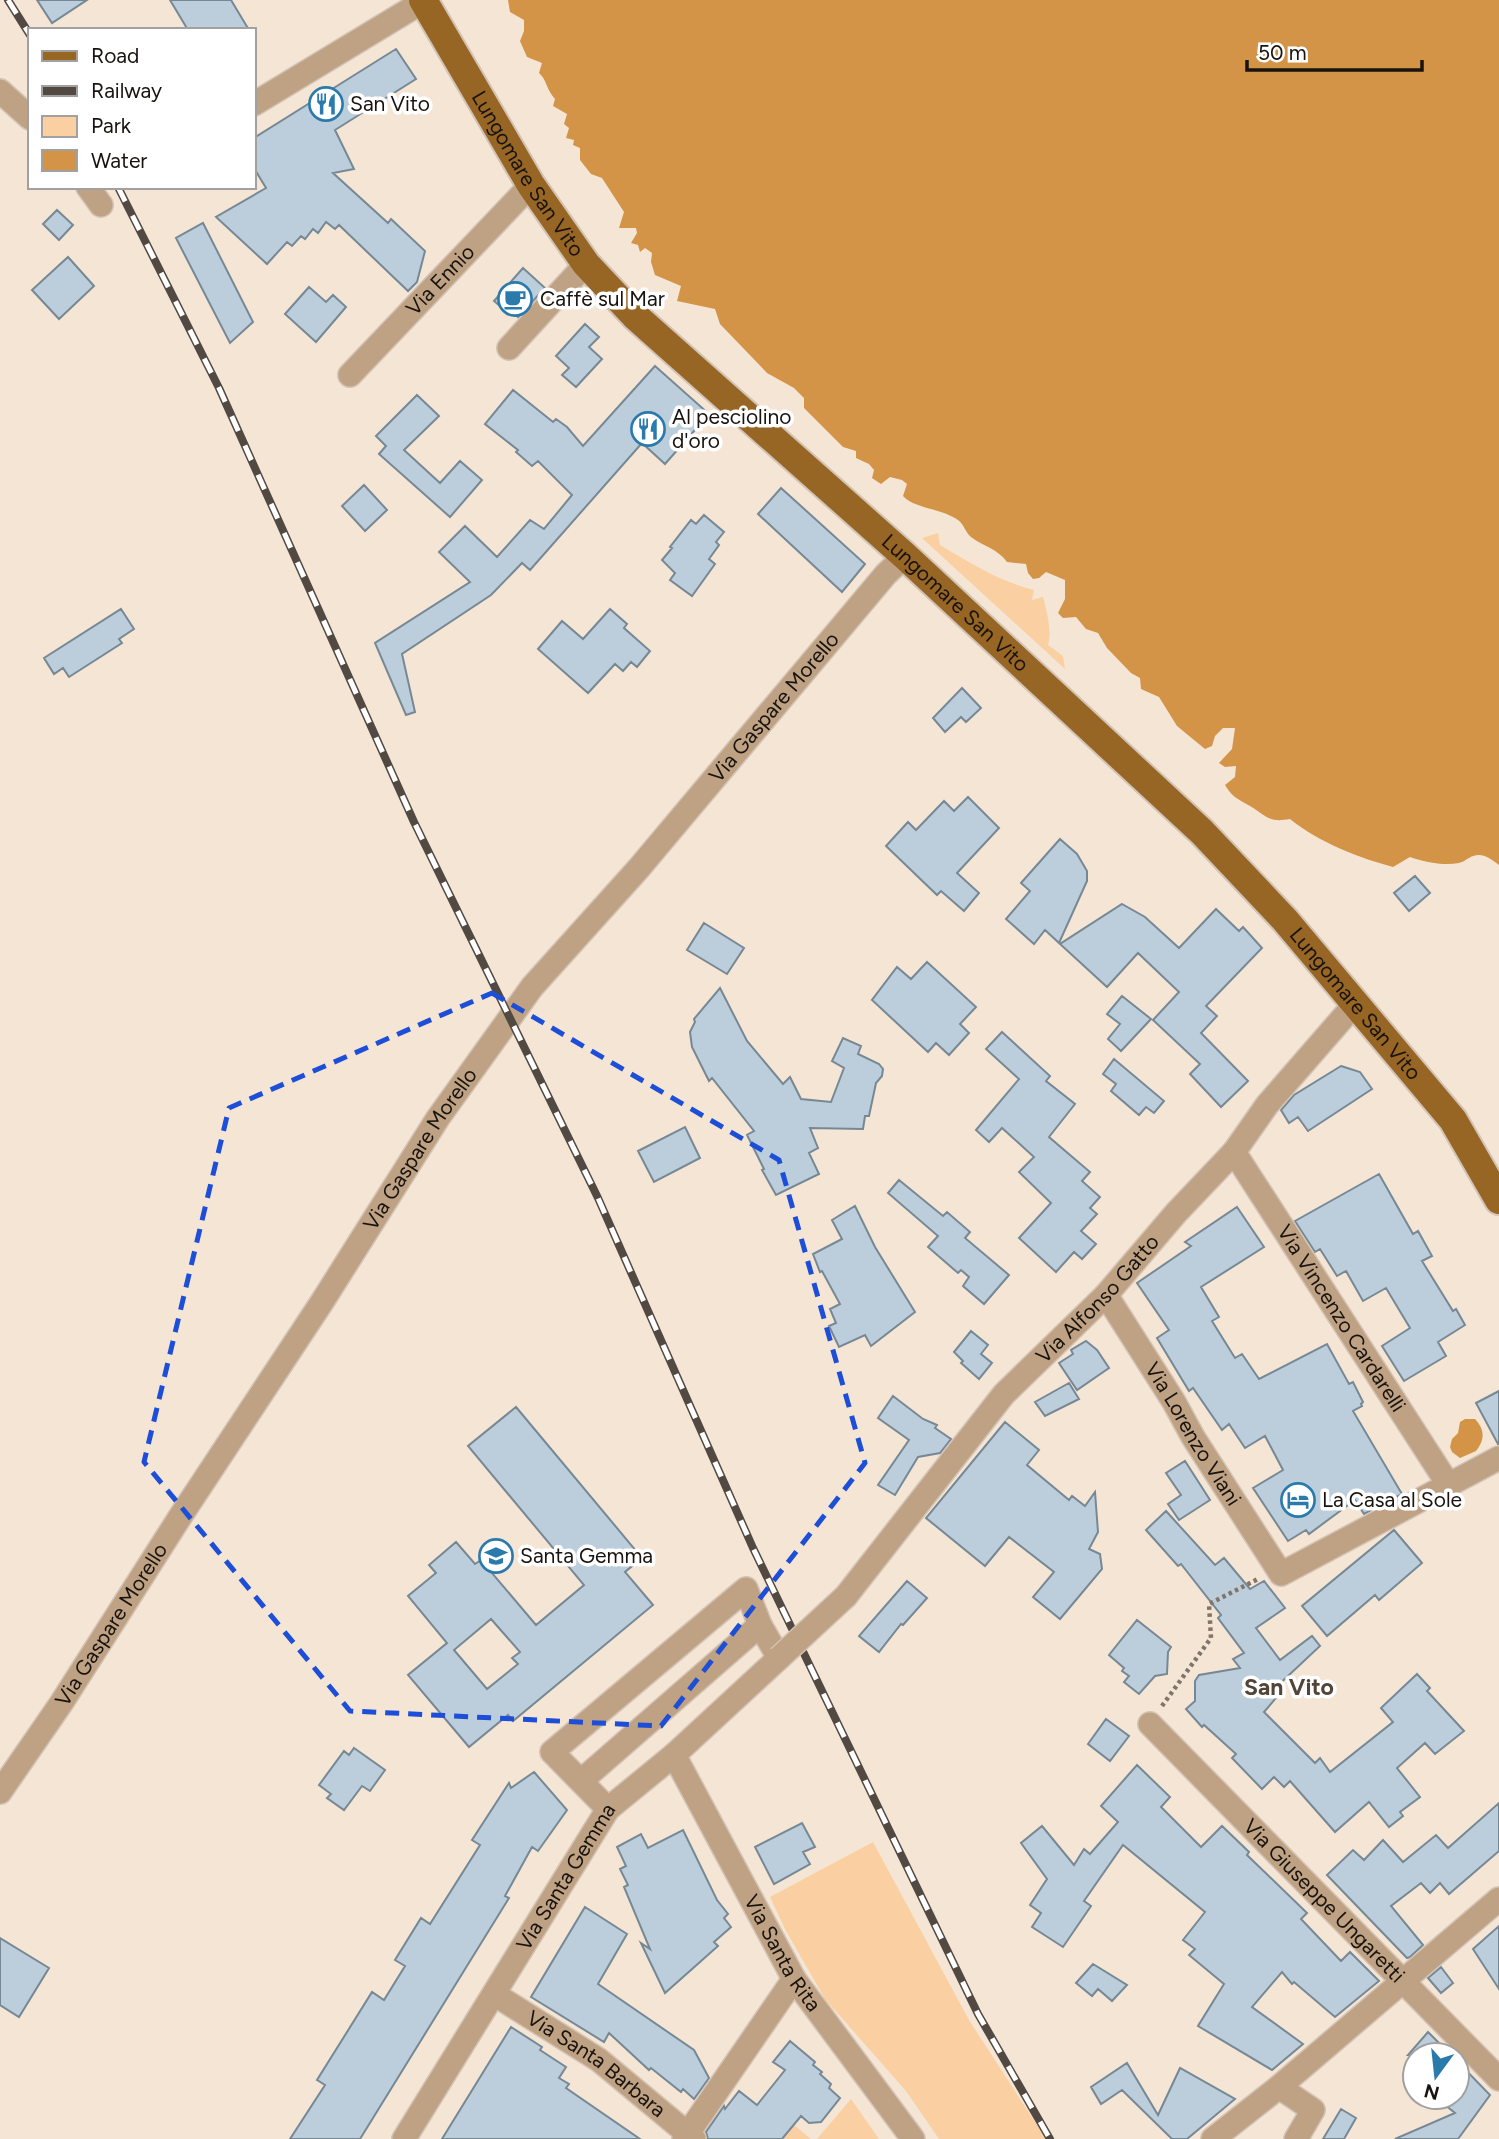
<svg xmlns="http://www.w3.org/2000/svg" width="1499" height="2139" viewBox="0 0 1499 2139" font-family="Figtree,sans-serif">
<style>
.green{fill:#fad0a2}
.water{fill:#d39448}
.building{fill:#bccedc;stroke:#778895;stroke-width:2;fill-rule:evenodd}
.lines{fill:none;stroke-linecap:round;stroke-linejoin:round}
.minor-casing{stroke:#d2c3b5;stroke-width:26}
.major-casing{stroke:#d2c3b5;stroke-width:32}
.path{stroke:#80756b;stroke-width:4.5;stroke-dasharray:3.5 3.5;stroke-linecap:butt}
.minor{stroke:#bea283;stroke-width:23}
.major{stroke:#976524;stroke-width:28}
.rail-casing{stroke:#524a42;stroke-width:8}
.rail{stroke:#fff;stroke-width:5;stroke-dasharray:16;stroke-linecap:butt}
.minor-bridge-casing{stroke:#d2c3b5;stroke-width:26;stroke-linecap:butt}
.minor-bridge{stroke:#bea283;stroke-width:23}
.marked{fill:none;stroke:#1d4ed8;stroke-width:5;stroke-dasharray:14 9;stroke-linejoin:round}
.labels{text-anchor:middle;stroke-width:7;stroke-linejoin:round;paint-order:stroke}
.poi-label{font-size:21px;fill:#18130e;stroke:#fff;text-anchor:start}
.street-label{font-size:21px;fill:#18130e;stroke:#fff}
.neighbourhood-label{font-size:23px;font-weight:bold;fill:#524538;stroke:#fff}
</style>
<rect width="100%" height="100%" fill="#f5e5d5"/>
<path class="green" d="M 938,533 L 940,545 C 970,563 999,581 1034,590 L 1032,600 L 1043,597 C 1047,611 1052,632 1048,645 L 1063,656 L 1065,669 L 922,538 Z
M 873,1842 L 969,2020 L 1046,2139 L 939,2139 L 906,2091 L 825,1999 L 786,1931 L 770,1897 Z
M 851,2099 L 879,2139 L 817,2139 Z
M 793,2124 L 811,2139 L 782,2139 Z"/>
<path class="water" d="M 508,0 L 1499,0 L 1499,865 C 1489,858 1481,851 1469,858 C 1463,861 1466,861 1459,863 C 1443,866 1425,862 1410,857 L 1393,867 C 1357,857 1320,843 1290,819 C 1268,823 1267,816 1250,806 C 1239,800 1231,796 1225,785 L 1235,777 L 1236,766 L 1225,767 L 1219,763 L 1232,749 L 1235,728 L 1223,728 L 1215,736 L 1212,746 L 1205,749 L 1177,726 L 1159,697 L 1141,689 L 1140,678 L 1131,673 L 1107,648 L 1098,633 L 1086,629 L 1076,617 L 1063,618 L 1058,613 L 1065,599 L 1065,580 L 1046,572 L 1039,578 L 1033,579 L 1028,573 L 1026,564 L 1007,562 C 998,549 983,546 971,537 C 965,532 964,524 958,520 C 941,508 915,509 903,496 L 907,484 L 902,480 L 890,477 L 881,484 L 872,478 L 874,470 L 869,464 L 856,458 L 856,451 L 843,447 L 804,408 L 804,398 L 794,388 L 767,373 L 720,324 L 715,309 L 677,301 L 681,286 L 655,275 L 651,262 L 652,253 L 645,248 L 640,252 L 638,245 L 631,243 L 637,233 L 636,228 L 619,228 L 624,212 L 602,178 L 591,174 L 580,160 L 580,148 L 573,145 L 574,140 L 566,138 L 569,128 L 564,124 L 567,114 L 553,106 L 555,99 C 546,89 547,80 539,73 L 542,63 L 527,57 L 520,41 L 524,31 L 524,20 L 510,12 Z
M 1465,1419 L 1475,1419 C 1485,1429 1485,1440 1476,1451 L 1460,1458 L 1452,1452 L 1450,1447 L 1452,1439 L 1458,1433 L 1460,1422 Z"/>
<path class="building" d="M 37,0 L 87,0 L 52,23 Z
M 170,0 L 231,0 L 249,30 L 188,30 Z
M 396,49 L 416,79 L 335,130 L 354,169 L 333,173 L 388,223 L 391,219 L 425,251 L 417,282 L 408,291 L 339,225 L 335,229 L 326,222 L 318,233 L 313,229 L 305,239 L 301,236 L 292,246 L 287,242 L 267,264 L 216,217 L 266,188 L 254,168 L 254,138 Z
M 57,210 L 73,225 L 59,240 L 43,224 Z
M 203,223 L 253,322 L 230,343 L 176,238 Z
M 68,257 L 94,286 L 59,319 L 32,290 Z
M 523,268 L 545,288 L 518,317 L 513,312 L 510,315 L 494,301 Z
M 309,287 L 326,302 L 333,295 L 346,307 L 316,342 L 285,314 Z
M 585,324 L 599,337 L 589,347 L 602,359 L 576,387 L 562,375 L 569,368 L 556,356 Z
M 655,366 L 709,414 L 665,464 L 642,443 L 530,570 L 522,563 L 491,595 L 402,654 L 415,712 L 406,715 L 375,643 L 470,582 L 439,552 L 465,526 L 497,557 L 530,520 L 544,529 L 572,495 L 538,461 L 532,466 L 516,452 L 518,450 L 485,424 L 513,390 L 553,422 L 556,419 L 567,427 L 583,446 Z
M 417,395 L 439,416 L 404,450 L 440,483 L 460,461 L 482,480 L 450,517 L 379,454 L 386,446 L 376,436 Z
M 364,485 L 387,510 L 365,531 L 342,506 Z
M 781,488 L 865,564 L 842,592 L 758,514 Z
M 704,515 L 724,532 L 716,542 L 719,545 L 709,559 L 715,564 L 692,596 L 670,580 L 675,573 L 662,560 L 672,548 L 670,547 L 691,520 L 696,524 Z
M 121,609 L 134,629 L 119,639 L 122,643 L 69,677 L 63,668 L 54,674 L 44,658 Z
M 610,609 L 627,624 L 624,628 L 650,651 L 637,667 L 631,662 L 623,671 L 615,664 L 588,693 L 538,649 L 562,621 L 583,639 Z
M 962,688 L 981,708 L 966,722 L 961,717 L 945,732 L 933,718 Z
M 968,797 L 999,828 L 957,873 L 979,893 L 964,911 L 941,891 L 937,895 L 886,846 L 908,822 L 916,830 L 944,801 L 954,811 Z
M 1060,839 L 1077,854 L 1087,871 L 1087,881 L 1059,943 L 1045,930 L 1034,944 L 1006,919 L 1030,891 L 1021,883 Z
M 1415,876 L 1430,893 L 1409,911 L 1394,893 Z
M 1122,904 L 1145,917 L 1179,948 L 1216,909 L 1239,931 L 1243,927 L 1262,948 L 1206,1006 L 1217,1016 L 1201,1033 L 1248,1081 L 1221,1107 L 1190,1074 L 1200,1064 L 1153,1020 L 1179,992 L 1138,953 L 1107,987 L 1060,944 Z
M 704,923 L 744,948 L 727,974 L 687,950 Z
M 927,962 L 976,1007 L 960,1024 L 969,1033 L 949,1055 L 936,1043 L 928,1052 L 872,1000 L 897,967 L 911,979 Z
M 720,988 L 747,1041 L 783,1084 L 790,1077 L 801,1099 L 831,1102 L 844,1068 L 832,1061 L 843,1038 L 861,1046 L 858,1054 L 879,1064 L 883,1069 L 882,1076 L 876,1083 L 869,1116 L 865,1116 L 863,1129 L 810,1128 L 818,1148 L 809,1153 L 819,1174 L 776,1195 L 762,1170 L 764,1169 L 747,1135 L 754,1131 L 712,1078 L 709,1081 L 692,1047 L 690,1032 L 695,1022 L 694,1019 Z
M 1122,996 L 1151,1019 L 1121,1051 L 1108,1039 L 1120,1024 L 1107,1014 Z
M 1002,1032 L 1050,1076 L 1046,1081 L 1075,1104 L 1049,1137 L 1090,1172 L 1082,1181 L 1100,1197 L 1090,1208 L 1097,1214 L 1081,1231 L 1096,1244 L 1082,1259 L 1074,1252 L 1056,1272 L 1019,1238 L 1051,1203 L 1019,1172 L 1034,1157 L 1002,1128 L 989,1142 L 976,1130 L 1019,1079 L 986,1049 Z
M 1114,1059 L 1164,1101 L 1154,1113 L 1146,1107 L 1139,1115 L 1111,1091 L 1116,1084 L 1103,1074 Z
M 1341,1066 L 1360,1072 L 1372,1089 L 1308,1131 L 1298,1117 L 1289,1123 L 1281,1110 L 1294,1095 Z
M 685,1127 L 700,1158 L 654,1182 L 638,1151 Z
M 1379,1174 L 1413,1234 L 1418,1231 L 1432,1256 L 1422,1261 L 1453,1311 L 1456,1309 L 1465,1325 L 1438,1342 L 1446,1356 L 1404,1381 L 1382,1346 L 1410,1328 L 1386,1288 L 1363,1301 L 1346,1271 L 1337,1276 L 1320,1249 L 1315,1252 L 1295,1221 Z
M 899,1180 L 943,1216 L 947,1212 L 970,1232 L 965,1238 L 1009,1275 L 984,1304 L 963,1286 L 969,1277 L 961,1270 L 958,1273 L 928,1247 L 938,1236 L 888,1193 Z
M 855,1206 L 875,1247 L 915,1312 L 871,1346 L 865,1335 L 839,1347 L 829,1326 L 836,1323 L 830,1309 L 840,1304 L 822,1271 L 820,1272 L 813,1254 L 842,1239 L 832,1220 Z
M 1237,1207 L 1264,1247 L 1201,1287 L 1219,1317 L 1212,1321 L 1235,1358 L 1242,1354 L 1259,1379 L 1327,1344 L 1349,1384 L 1353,1382 L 1363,1402 L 1361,1404 L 1362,1406 L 1353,1411 L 1402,1494 L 1364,1514 L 1355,1500 L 1309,1534 L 1306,1530 L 1288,1541 L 1253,1488 L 1283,1470 L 1265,1436 L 1245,1448 L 1229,1424 L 1222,1430 L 1193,1388 L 1189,1391 L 1157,1338 L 1169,1330 L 1137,1283 L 1191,1246 L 1185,1242 Z
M 971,1331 L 988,1345 L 981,1354 L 992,1363 L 979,1379 L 961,1363 L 963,1361 L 954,1352 Z
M 1086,1341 L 1097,1350 L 1109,1368 L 1077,1390 L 1059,1363 L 1073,1354 L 1071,1350 Z
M 1069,1383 L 1079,1399 L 1045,1416 L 1035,1402 Z
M 1499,1391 L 1499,1444 L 1498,1444 L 1476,1403 Z
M 893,1396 L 923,1419 L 937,1425 L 935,1428 L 951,1439 L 940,1453 L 918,1457 L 895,1495 L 878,1485 L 909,1440 L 878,1418 Z
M 516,1407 L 642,1558 L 625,1572 L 653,1605 L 513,1721 L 508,1715 L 469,1747 L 408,1675 L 447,1643 L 408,1596 L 436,1573 L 429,1565 L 456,1542 L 475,1564 L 481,1560 L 536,1625 L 584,1585 L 468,1446 ZM 491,1619 L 520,1652 L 512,1658 L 518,1664 L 487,1689 L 454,1650 Z
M 1005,1422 L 1039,1450 L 1027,1465 L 1069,1500 L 1072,1496 L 1085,1506 L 1095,1492 L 1098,1532 L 1089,1549 L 1100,1554 L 1102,1569 L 1060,1619 L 1033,1597 L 1054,1572 L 1009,1537 L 985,1566 L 926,1518 Z
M 1185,1461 L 1210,1500 L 1179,1520 L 1168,1504 L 1181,1495 L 1166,1473 Z
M 1166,1511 L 1215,1565 L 1224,1558 L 1250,1589 L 1264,1581 L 1285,1608 L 1256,1628 L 1280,1660 L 1312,1636 L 1320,1646 L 1272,1691 L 1276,1698 L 1264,1712 L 1315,1763 L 1320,1758 L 1330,1772 L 1393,1722 L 1381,1708 L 1417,1674 L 1430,1688 L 1427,1691 L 1464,1731 L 1435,1754 L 1425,1743 L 1397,1768 L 1420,1797 L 1400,1812 L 1403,1816 L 1389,1827 L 1369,1802 L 1335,1832 L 1290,1781 L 1284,1787 L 1274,1777 L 1262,1789 L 1232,1758 L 1236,1754 L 1204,1725 L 1202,1727 L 1186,1709 L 1195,1701 L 1195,1681 L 1199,1675 L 1240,1668 L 1233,1659 L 1244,1653 L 1218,1618 L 1221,1615 L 1181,1564 L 1178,1566 L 1146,1530 Z
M 1394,1530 L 1422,1563 L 1379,1600 L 1375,1595 L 1327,1636 L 1302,1606 Z
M 907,1581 L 927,1598 L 903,1625 L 901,1624 L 879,1652 L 859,1636 Z
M 1137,1620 L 1171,1647 L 1168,1652 L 1167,1674 L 1155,1676 L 1139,1694 L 1124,1682 L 1129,1676 L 1122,1671 L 1124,1668 L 1109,1655 Z
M 1106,1719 L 1129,1736 L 1110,1761 L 1088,1744 Z
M 354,1748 L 385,1770 L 370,1791 L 362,1786 L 344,1810 L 327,1798 L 331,1794 L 319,1785 L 344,1751 L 349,1755 Z
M 1137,1765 L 1170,1797 L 1161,1807 L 1201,1847 L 1222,1826 L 1249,1852 L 1247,1855 L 1307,1913 L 1301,1919 L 1341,1961 L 1350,1952 L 1379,1981 L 1335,2017 L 1294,1982 L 1292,1984 L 1282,1972 L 1252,2007 L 1303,2044 L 1272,2070 L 1198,2026 L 1224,1984 L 1189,1955 L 1195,1949 L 1183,1940 L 1205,1912 L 1123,1845 L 1084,1901 L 1091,1906 L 1063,1947 L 1032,1927 L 1041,1913 L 1030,1905 L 1047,1879 L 1021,1843 L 1042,1826 L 1074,1865 L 1084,1849 L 1090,1854 L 1118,1822 L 1101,1806 Z
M 534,1772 L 567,1810 L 538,1851 L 532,1847 L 505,1896 L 509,1898 L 360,2139 L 290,2139 L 325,2085 L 317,2080 L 372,1992 L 384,2000 L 405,1966 L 395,1960 L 421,1918 L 430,1924 L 480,1845 L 472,1840 L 509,1783 L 511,1788 Z
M 1499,1803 L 1499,1851 L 1449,1894 L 1440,1883 L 1430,1893 L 1421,1883 L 1391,1906 L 1423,1945 L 1410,1957 L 1407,1958 L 1327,1875 L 1353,1850 L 1364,1860 L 1383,1840 L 1403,1862 L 1436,1835 L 1448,1848 Z
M 802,1823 L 815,1847 L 803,1852 L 810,1864 L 774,1884 L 755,1847 Z
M 683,1830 L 717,1900 L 728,1914 L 724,1918 L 731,1927 L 714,1942 L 718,1946 L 665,1993 L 641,1943 L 650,1949 L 624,1887 L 628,1885 L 620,1869 L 626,1866 L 617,1847 L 641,1834 L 648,1848 Z
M 585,1907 L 627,1934 L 598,1984 L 694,2050 L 709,2078 L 694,2099 L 683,2089 L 681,2092 L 651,2068 L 649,2070 L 609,2033 L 604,2042 L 531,1997 Z
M 1499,1926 L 1499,1989 L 1473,1949 Z
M 0,1938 L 49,1968 L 19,2017 L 0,2005 Z
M 1093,1964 L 1127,1985 L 1112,2001 L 1098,1989 L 1092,1996 L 1076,1983 Z
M 1441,1967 L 1453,1983 L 1441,1993 L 1428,1978 Z
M 511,2027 L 542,2047 L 540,2050 L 566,2067 L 559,2078 L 569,2084 L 566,2088 L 640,2139 L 442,2139 Z
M 1428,2032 L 1451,2055 L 1408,2055 Z
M 790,2041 L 815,2062 L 813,2065 L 822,2072 L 820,2074 L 831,2084 L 829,2088 L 840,2098 L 821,2122 L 809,2123 L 801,2116 L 782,2139 L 708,2139 L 706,2132 L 724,2106 L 725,2109 L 739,2091 L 757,2105 L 785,2070 L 773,2062 Z
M 1457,2061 L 1490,2095 L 1458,2139 L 1395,2139 L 1455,2113 L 1435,2097 L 1457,2097 Z
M 1127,2063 L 1158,2115 L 1180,2068 L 1235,2099 L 1187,2139 L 1172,2139 L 1122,2090 L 1101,2104 L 1091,2087 Z
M 1341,2109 L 1356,2118 L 1344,2139 L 1323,2139 Z"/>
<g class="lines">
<g class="minor-casing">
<g id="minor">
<path d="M 0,91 L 30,118"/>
<path d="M 254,104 L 424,1"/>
<path d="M 88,187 L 101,205"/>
<path d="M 509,348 L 586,264"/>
<path id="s1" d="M 350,375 L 531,185"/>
<path id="s2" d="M 1234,1152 L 1448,1484"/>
<path id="s3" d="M 1106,1295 L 1174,1402 L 1193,1437 L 1281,1574 L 1499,1458"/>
<path id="s4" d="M 846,1596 L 1004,1394 L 1106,1295 L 1176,1213 L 1234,1152 L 1267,1105 L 1354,1005"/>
<path id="s5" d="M 1150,1724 L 1499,2079"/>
<path id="s6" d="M 674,1755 L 794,1979 L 913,2139"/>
<path d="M 581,1781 L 760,1625"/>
<path id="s7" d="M 0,1792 L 62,1702 L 180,1517 L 322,1302 L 438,1118 L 532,987 L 639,868 L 886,574 L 905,556"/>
<path id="s8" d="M 494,1994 L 599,2060 L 694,2139"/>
<path d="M 1279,2087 L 1313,2110 L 1296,2139"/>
<path id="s9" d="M 404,2139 L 608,1809 L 674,1755 L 779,1658 L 760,1625 L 746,1589 L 552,1752 L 608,1809"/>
<path d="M 684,2139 L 794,1979"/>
<path d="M 1213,2139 L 1279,2087 L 1499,1899"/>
</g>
</g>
<g class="major-casing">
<g id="major">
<path id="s10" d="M 423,0 L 531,185 L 586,264 L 635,316 L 905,556 L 1202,832 L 1285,920 L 1453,1120 L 1499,1200"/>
</g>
</g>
<path class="path" d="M 1162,1706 L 1211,1638 L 1209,1604 L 1258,1579"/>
<use href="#minor" class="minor"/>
<use href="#major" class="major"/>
<g class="rail-casing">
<path id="rail" d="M 8,0 L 30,35
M 118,187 L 219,388 L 414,822 L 598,1198 L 753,1548 L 978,2014 L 1050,2139"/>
</g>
<use href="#rail" class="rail"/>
<g class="minor-bridge-casing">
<path id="minor-bridge" d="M 779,1658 L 846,1596"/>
</g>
<use href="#minor-bridge" class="minor-bridge"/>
</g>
<path class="marked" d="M 492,993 L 779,1160 L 865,1463 L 661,1726 L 350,1711 L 144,1462 L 229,1108 Z"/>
<defs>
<g id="restaurant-ring" transform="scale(1.75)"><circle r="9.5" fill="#fff" stroke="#2b7aac" stroke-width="1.5"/><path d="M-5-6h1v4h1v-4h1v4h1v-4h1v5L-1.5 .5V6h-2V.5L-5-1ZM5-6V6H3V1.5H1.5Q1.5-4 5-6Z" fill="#2b7aac"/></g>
<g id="cafe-ring" transform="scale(1.75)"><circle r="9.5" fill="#fff" stroke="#2b7aac" stroke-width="1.5"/><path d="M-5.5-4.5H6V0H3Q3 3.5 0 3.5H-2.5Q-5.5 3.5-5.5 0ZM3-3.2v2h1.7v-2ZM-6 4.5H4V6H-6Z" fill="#2b7aac"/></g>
<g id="hotel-ring" transform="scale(1.75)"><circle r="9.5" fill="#fff" stroke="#2b7aac" stroke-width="1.5"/><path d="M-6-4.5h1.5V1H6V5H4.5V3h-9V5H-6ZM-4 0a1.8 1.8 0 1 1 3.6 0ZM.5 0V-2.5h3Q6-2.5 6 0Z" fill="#2b7aac"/></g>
<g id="school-ring" transform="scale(1.75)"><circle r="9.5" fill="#fff" stroke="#2b7aac" stroke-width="1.5"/><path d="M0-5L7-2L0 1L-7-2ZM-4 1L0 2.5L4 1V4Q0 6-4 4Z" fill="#2b7aac"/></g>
</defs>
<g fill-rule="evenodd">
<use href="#restaurant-ring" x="326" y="104"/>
<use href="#cafe-ring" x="515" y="299"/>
<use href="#restaurant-ring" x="648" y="429"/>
<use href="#hotel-ring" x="1298" y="1500"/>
<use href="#school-ring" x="496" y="1556"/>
</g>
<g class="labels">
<g class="poi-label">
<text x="350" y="111">San Vito</text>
<text x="540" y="306">Caffè sul Mar</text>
<text x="672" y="424">Al pesciolino<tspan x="672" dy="24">d'oro</tspan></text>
<text x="1322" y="1507">La Casa al Sole</text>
<text x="520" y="1563">Santa Gemma</text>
</g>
<g class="street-label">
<text dy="7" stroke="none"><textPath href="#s10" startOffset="203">Lungomare San Vito</textPath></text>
<text dy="7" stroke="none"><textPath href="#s1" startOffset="131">Via Ennio</textPath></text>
<text dy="7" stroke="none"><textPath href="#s10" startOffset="812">Lungomare San Vito</textPath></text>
<text dy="7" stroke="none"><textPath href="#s7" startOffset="1335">Via Gaspare Morello</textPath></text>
<text dy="7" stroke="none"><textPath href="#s10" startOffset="1379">Lungomare San Vito</textPath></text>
<text dy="7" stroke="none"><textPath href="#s7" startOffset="768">Via Gaspare Morello</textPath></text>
<text dy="7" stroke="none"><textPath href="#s4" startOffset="390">Via Alfonso Gatto</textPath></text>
<text dy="7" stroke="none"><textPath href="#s2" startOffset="198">Via Vincenzo Cardarelli</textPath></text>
<text dy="7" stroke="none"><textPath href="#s3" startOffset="164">Via Lorenzo Viani</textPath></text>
<text dy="7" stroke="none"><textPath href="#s7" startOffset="201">Via Gaspare Morello</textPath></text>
<text dy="7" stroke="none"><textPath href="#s9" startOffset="308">Via Santa Gemma</textPath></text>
<text dy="7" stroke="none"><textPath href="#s5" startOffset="248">Via Giuseppe Ungaretti</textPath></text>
<text dy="7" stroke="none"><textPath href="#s6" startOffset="226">Via Santa Rita</textPath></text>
<text dy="7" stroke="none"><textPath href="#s8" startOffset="124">Via Santa Barbara</textPath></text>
</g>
<g class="neighbourhood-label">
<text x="1289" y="1695">San Vito</text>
</g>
</g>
<rect x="28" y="28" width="228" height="161" fill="#ffffff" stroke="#a3a19f" stroke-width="2"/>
<rect x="42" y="51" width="35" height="10" fill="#976524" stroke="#a3a19f" stroke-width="2"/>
<text x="91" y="63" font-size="21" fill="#18130e">Road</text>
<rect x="42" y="86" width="35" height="10" fill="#524a42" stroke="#a3a19f" stroke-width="2"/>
<text x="91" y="98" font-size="21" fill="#18130e">Railway</text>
<rect x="42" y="116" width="35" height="21" fill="#fad0a2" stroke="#a3a19f" stroke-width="2"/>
<text x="91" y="133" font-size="21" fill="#18130e">Park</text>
<rect x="42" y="150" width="35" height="21" fill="#d39448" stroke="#a3a19f" stroke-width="2"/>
<text x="91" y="168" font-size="21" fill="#18130e">Water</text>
<g transform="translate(1436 2076) rotate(195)"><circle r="33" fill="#ffffff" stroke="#a3a19f" stroke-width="2"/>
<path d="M0-5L12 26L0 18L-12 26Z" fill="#2b7aac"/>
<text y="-10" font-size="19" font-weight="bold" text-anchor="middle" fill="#18130e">N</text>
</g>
<path d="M1247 60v10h175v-10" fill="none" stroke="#18130e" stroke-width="3.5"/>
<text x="1258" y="60" font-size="21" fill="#18130e" stroke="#ffffff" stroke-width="5" paint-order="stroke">50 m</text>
</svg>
